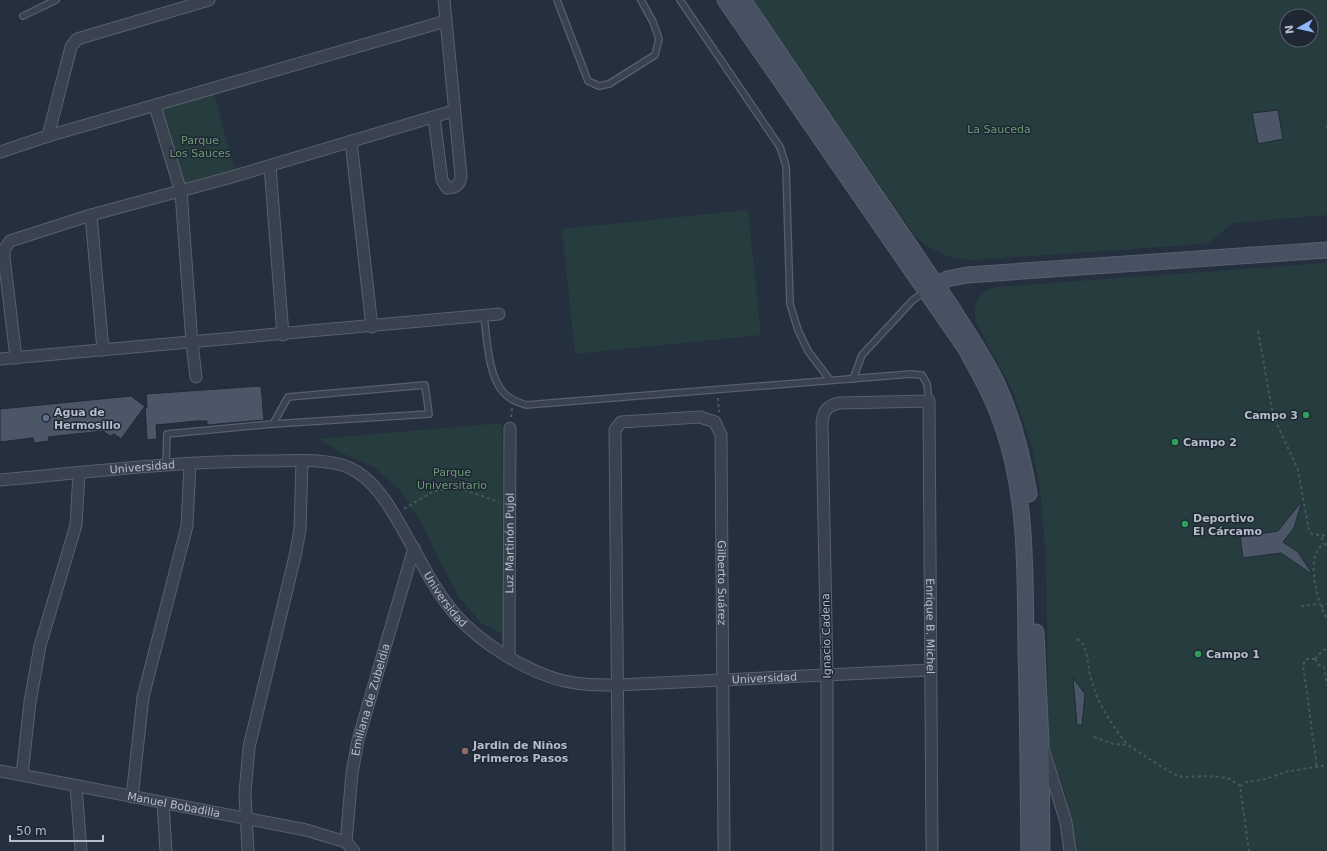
<svg xmlns="http://www.w3.org/2000/svg" width="1327" height="851" viewBox="0 0 1327 851" font-family="'DejaVu Sans',sans-serif">
<style>
.green{fill:#273c3f;fill-rule:evenodd}
.building{fill:#4b5767;stroke:#202935}
.lines{fill:none;stroke-linecap:round;stroke-linejoin:round}
.service-casing{stroke:#57606c;stroke-width:8}
.minor-casing{stroke:#57606c;stroke-width:13}
.secondary-casing{stroke:#57606c;stroke-width:17}
.path{stroke:#45595c;stroke-width:2;stroke-dasharray:3 3;stroke-linecap:butt}
.service{stroke:#39424e;stroke-width:5.5}
.minor{stroke:#39424e;stroke-width:11}
.secondary{stroke:#475161;stroke-width:15}
.leisure-dot{fill:#2e9e5b;stroke:#1e2733;stroke-width:1.5}
.service-dot{fill:#5c6f8a;stroke:#1e2733;stroke-width:1.5}
.education-dot{fill:#8d6e63;stroke:#1e2733;stroke-width:1.5}
.labels{text-anchor:middle;stroke-width:3;stroke-linejoin:round;paint-order:stroke}
.park-label{font-size:11px;fill:#6d9977;stroke:#1e2733}
.poi-label{font-size:11px;font-weight:bold;fill:#b5bdc9;stroke:#1e2733;text-anchor:start}
.street-label{font-size:11px;fill:#b5bdc9;stroke:#1e2733}
</style>
<rect width="100%" height="100%" fill="#25303e"/>
<path class="green" d="M 753,0 L 1327,0 L 1327,215 L 1233,223 L 1211,241 L 1203,244 L 972,260 C 949,259 931,251 915,236 ZM 1287,16 L 1311,16 L 1311,40 L 1287,40 Z
M 213,91 L 235,170 L 183,185 L 161,106 Z
M 748,210 L 761,335 L 575,354 L 562,229 Z
M 1327,263 L 1327,851 L 1076,851 L 1066,795 L 1049,743 L 1046,558 L 1040,490 L 1033,451 L 1013,391 L 977,324 C 971,307 977,292 996,287 Z
M 502,423 L 503,634 L 481,623 L 459,597 L 440,562 L 423,526 L 399,489 L 375,468 L 344,454 L 317,439 Z"/>
<path class="building" d="M 1278,110 L 1283,139 L 1258,144 L 1252,113 Z
M 261,386 L 264,420 L 207,425 L 207,421 L 197,421 L 156,425 L 157,439 L 147,440 L 145,406 L 121,439 L 114,434 L 110,436 L 103,431 L 48,437 L 49,441 L 34,443 L 33,438 L 0,442 L 0,409 L 131,396 L 147,408 L 146,394 Z
M 1302,501 L 1294,528 L 1283,542 L 1298,552 L 1313,575 L 1281,553 L 1243,558 L 1240,537 L 1278,531 Z
M 1073,678 L 1085,694 L 1082,725 L 1077,725 Z"/>
<g class="lines">
<g class="service-casing">
<path id="service" d="M 557,0 L 588,81 L 599,86 L 609,84 L 655,55 L 659,39 L 653,22 L 641,0
M 680,0 L 780,147 L 786,166 L 790,304 L 798,330 L 808,351 L 830,380
M 23,16 L 56,0
M 484,316 C 487,338 488,377 504,393 C 510,400 518,402 526,405 L 911,374 L 922,375 L 927,384 L 929,401
M 853,379 L 862,355 L 912,301 L 925,291
M 166,466 L 167,434 L 273,424 L 429,414 L 425,385 L 288,397 L 273,424"/>
</g>
<g class="minor-casing">
<g id="minor">
<path d="M 155,106 L 181,192 L 192,343 L 196,377"/>
<path d="M 434,117 L 442,180 L 447,188 C 456,188 460,185 461,176 L 444,0"/>
<path d="M 48,136 L 71,47 L 77,39 L 209,0"/>
<path d="M 351,141 L 372,327"/>
<path d="M 0,152 L 48,136 L 446,21"/>
<path d="M 270,166 L 283,335"/>
<path d="M 91,215 L 103,350"/>
<path d="M 16,358 L 4,257 L 4,250 L 10,241 L 91,215 L 228,178 L 453,111"/>
<path d="M 0,359 L 499,314"/>
<path id="s1" d="M 0,480 C 89,472 179,461 269,461 C 294,461 324,458 348,467 C 376,479 393,512 407,537 C 422,563 435,591 455,614 C 480,643 527,672 564,681 C 582,685 599,685 618,685 L 931,670"/>
<path id="s2" d="M 509,657 L 510,428"/>
<path d="M 1044,751 L 1066,822 L 1070,851"/>
<path id="s3" d="M 0,771 L 306,830 L 346,842"/>
<path d="M 22,775 L 30,702 L 40,646 L 76,525 L 79,473"/>
<path d="M 76,786 L 81,851"/>
<path d="M 132,797 L 143,697 L 187,526 L 190,464"/>
<path d="M 163,803 L 166,851"/>
<path d="M 248,851 L 245,793 L 249,747 L 296,552 L 300,529 L 302,461"/>
<path id="s4" d="M 354,851 L 346,842 L 352,773 L 358,740 L 414,548"/>
<path id="s5" d="M 619,851 L 615,430 L 621,422 L 700,417 L 715,422 L 721,435 L 724,851"/>
<path id="s6" d="M 827,851 L 827,674 L 822,422 C 824,410 827,406 839,403 L 929,401 L 932,851"/>
</g>
</g>
<g class="secondary-casing">
<path id="secondary" d="M 725,0 L 966,349 C 977,370 989,390 997,411 C 1028,488 1025,570 1026,651 C 1028,718 1028,784 1029,851
M 743,0 L 952,308 C 968,334 987,360 999,388 C 1014,422 1023,458 1029,494
M 928,289 L 947,279 L 967,275 L 1327,250
M 1036,632 L 1041,743 L 1042,851"/>
</g>
<path class="path" d="M 1326,127 L 1327,127
M 1258,331 L 1273,415 L 1298,470 L 1309,531 L 1312,534 L 1327,536
M 718,398 L 719,412
M 511,417 L 512,408
M 404,509 L 432,492 L 456,487 L 499,502
M 1322,537 L 1323,544
M 1327,544 C 1302,548 1318,606 1327,619
M 1301,606 L 1319,604
M 1321,607 L 1327,604
M 1077,639 C 1089,645 1087,667 1091,678 C 1097,703 1112,726 1128,745
M 1315,659 L 1306,659 L 1303,665 L 1317,767
M 1315,659 L 1319,665 L 1324,667 L 1327,685
M 1315,659 L 1322,651 L 1327,649
M 1094,737 L 1113,744 L 1128,745 L 1168,771 L 1178,776 L 1184,777 L 1207,776 L 1221,777 L 1230,779 L 1240,786 L 1249,851
M 1240,786 L 1247,782 L 1266,779 L 1285,772 L 1327,765"/>
<use href="#service" class="service"/>
<use href="#minor" class="minor"/>
<use href="#secondary" class="secondary"/>
</g>
<g class="leisure-dot">
<circle cx="1306" cy="415" r="4"/>
<circle cx="1175" cy="442" r="4"/>
<circle cx="1185" cy="524" r="4"/>
<circle cx="1198" cy="654" r="4"/>
</g>
<circle class="service-dot" cx="46" cy="418" r="4"/>
<circle class="education-dot" cx="465" cy="751" r="4"/>
<g class="labels">
<g class="park-label">
<text x="999" y="133">La Sauceda</text>
<text x="200" y="144">Parque<tspan x="200" dy="13">Los Sauces</tspan></text>
<text x="452" y="476">Parque<tspan x="452" dy="13">Universitario</tspan></text>
</g>
<g class="poi-label">
<text x="54" y="416">Agua de<tspan x="54" dy="13">Hermosillo</tspan></text>
<text x="1298" y="419" text-anchor="end">Campo 3</text>
<text x="1183" y="446">Campo 2</text>
<text x="1193" y="522">Deportivo<tspan x="1193" dy="13">El Cárcamo</tspan></text>
<text x="1206" y="658">Campo 1</text>
<text x="473" y="749">Jardin de Niños<tspan x="473" dy="13">Primeros Pasos</tspan></text>
</g>
<g class="street-label">
<text dy="4" stroke="none"><textPath href="#s1" startOffset="143">Universidad</textPath></text>
<text dy="4" stroke="none"><textPath href="#s2" startOffset="114">Luz Martinón Pujol</textPath></text>
<text dy="4" stroke="none"><textPath href="#s5" startOffset="688">Gilberto Suárez</textPath></text>
<text dy="4" stroke="none"><textPath href="#s1" startOffset="516">Universidad</textPath></text>
<text dy="4" stroke="none"><textPath href="#s6" startOffset="772">Enrique B. Michel</textPath></text>
<text transform="translate(826 636) rotate(-91)" y="4">Ignacio Cadena</text>
<text dy="4" stroke="none"><textPath href="#s1" startOffset="864">Universidad</textPath></text>
<text dy="4" stroke="none"><textPath href="#s4" startOffset="157">Emiliana de Zubeldia</textPath></text>
<text dy="4" stroke="none"><textPath href="#s3" startOffset="177">Manuel Bobadilla</textPath></text>
</g>
</g>
<g transform="translate(1299 28) rotate(262)"><circle r="19" fill="#1e2733" stroke="#5a636f"/>
<path d="M0-3L7 15L0 10L-7 15Z" fill="#8eb7f5"/>
<text y="-6" font-size="11" font-weight="bold" text-anchor="middle" fill="#b5bdc9">N</text>
</g>
<path d="M10 835v6h93v-6" fill="none" stroke="#b5bdc9" stroke-width="2"/>
<text x="16" y="835" font-size="12" fill="#b5bdc9" stroke="#1e2733" stroke-width="3" paint-order="stroke">50 m</text>
</svg>
